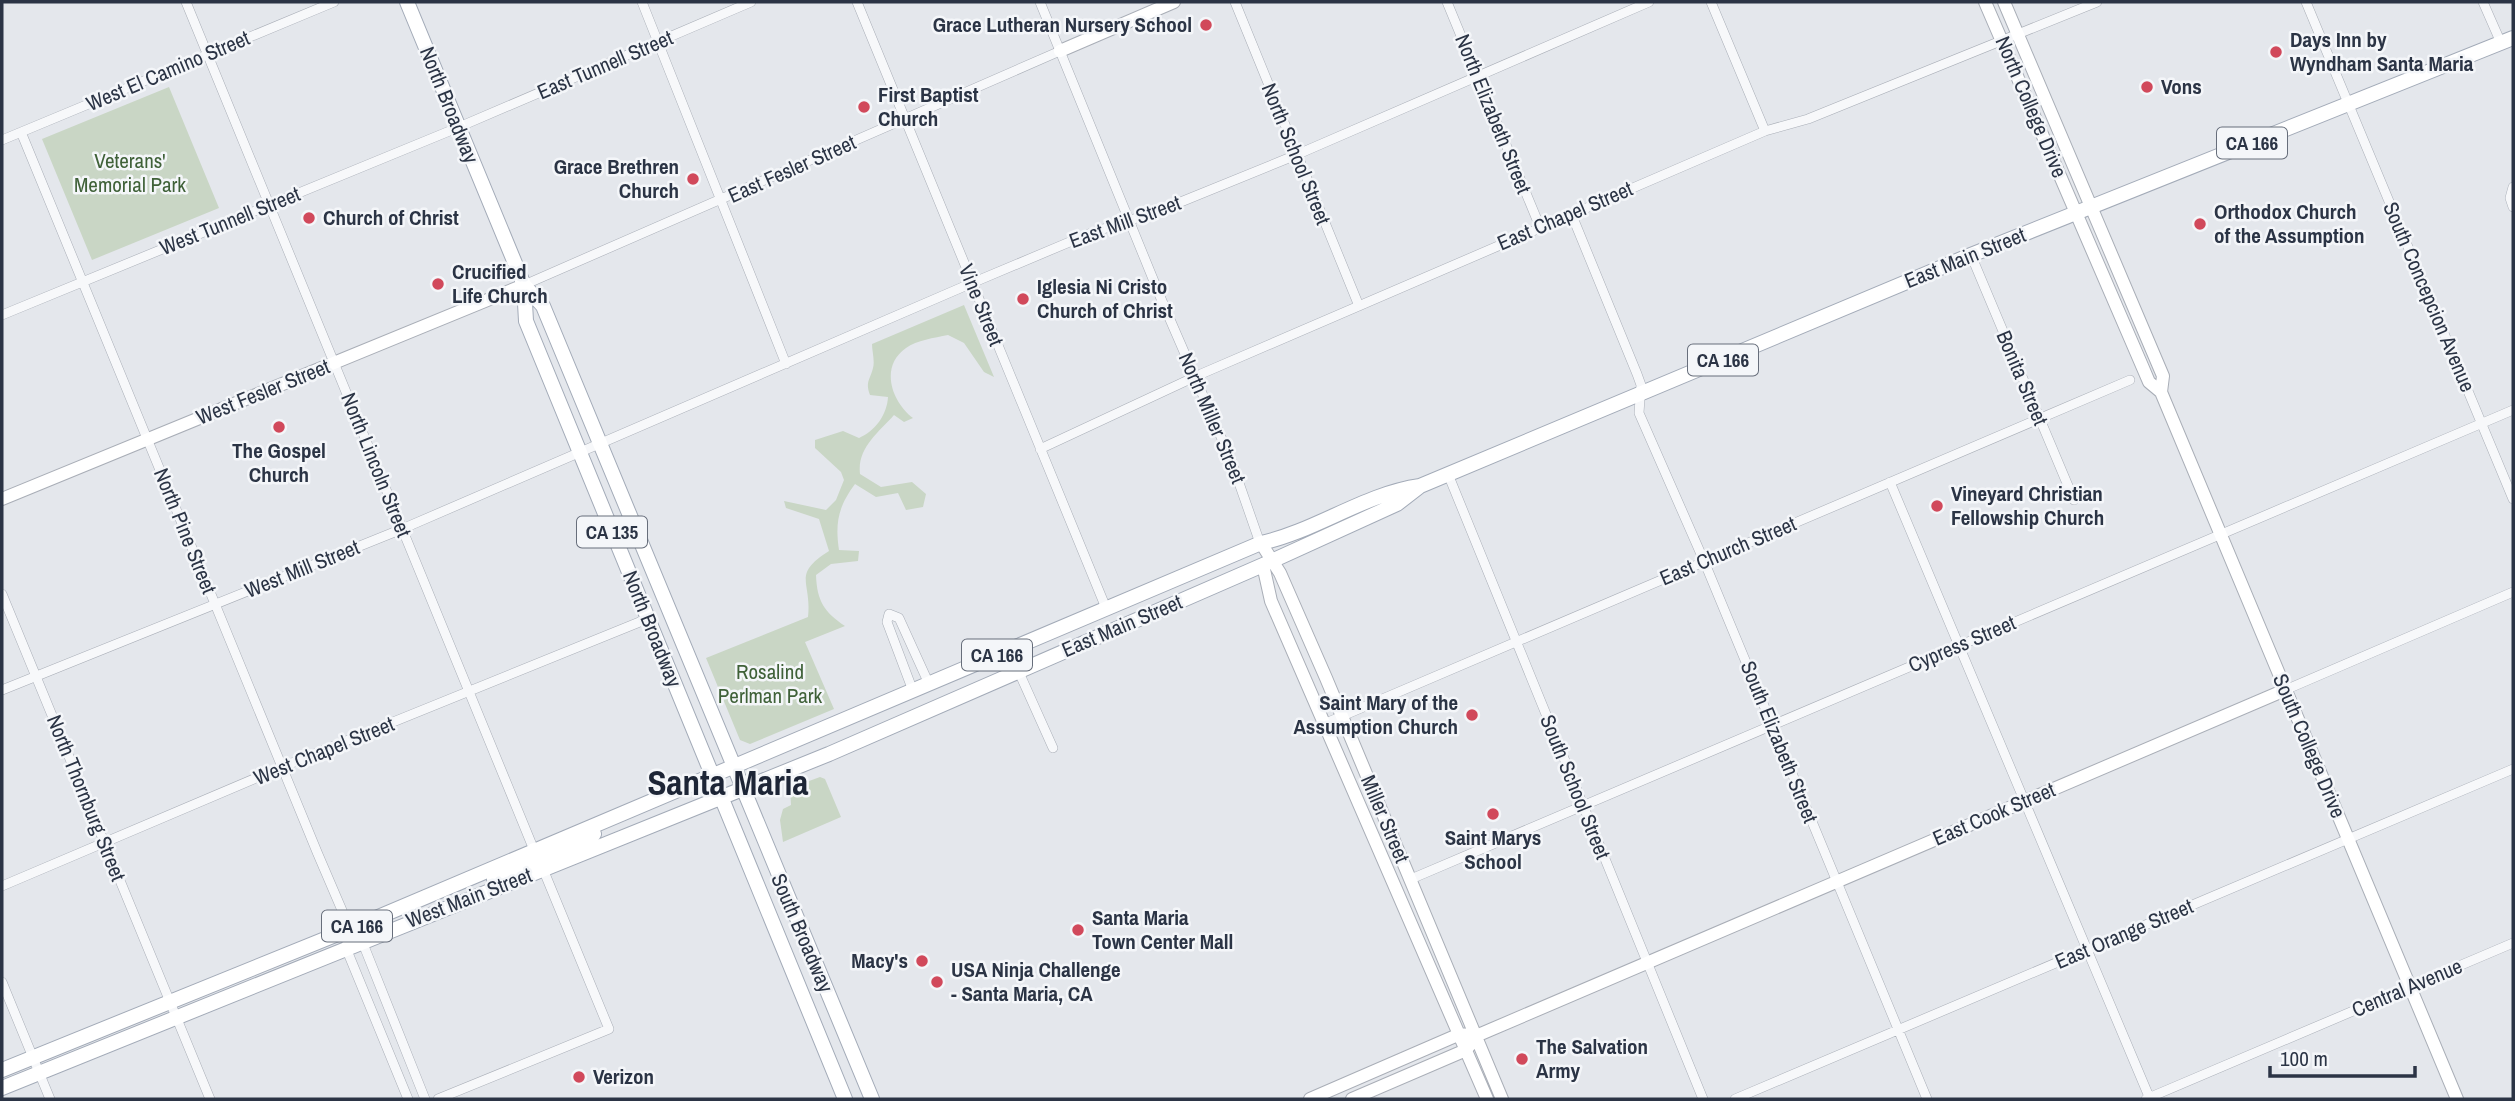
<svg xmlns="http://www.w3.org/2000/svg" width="2515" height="1101" viewBox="0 0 2515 1101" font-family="'Archivo Narrow',sans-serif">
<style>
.green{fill:#c9d6c5}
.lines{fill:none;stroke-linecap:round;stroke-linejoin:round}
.street-casing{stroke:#a9aeb7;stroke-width:10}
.secondary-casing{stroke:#a9aeb7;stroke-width:14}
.primary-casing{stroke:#a3abb8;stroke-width:16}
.street{stroke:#f7f8fa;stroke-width:9}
.secondary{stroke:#fff;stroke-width:12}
.primary{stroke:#fff;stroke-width:14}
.poi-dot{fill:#d1495b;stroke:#f4f6f9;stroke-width:2.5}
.labels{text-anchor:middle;stroke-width:5;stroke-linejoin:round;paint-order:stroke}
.shield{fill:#f4f6f9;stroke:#676e7b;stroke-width:2}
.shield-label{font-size:19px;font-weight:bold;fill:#2b3445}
.poi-label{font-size:21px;font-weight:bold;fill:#2b3445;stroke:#f4f6f9;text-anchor:start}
.street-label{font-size:21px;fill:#2b3445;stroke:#f4f6f9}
.park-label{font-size:21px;fill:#3f6138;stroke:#f4f6f9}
.town-label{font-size:35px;font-weight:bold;fill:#1d2536;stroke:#f4f6f9}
</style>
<rect width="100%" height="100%" fill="#e4e7ec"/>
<path class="green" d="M 169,87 L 219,208 L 92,260 L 42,139 Z
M 964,305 L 994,377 L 984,372 L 964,343 L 948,335 C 934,338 917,340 906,348 C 879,367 892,402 913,418 L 904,422 L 894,415 C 878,433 857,448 860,474 L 881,487 L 912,482 L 926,494 L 923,507 L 906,510 L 898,493 L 876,497 L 855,484 C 838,507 835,523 839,550 L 859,551 L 858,561 L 831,564 L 816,575 C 817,601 824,612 845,626 L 805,642 L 834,709 L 750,744 L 740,740 L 706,658 L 808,617 C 812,581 791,575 829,551 L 819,519 L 786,508 L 784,501 L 826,510 L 836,500 L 844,480 L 841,472 L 815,448 L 815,440 L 843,431 L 859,438 C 875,431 887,415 888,397 L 870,395 C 865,382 870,380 873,368 C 875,361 872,351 872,344 Z
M 820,777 L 825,779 L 841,817 L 783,842 L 780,820 L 783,809 L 791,805 L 790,788 Z"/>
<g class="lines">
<g class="street-casing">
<path id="street" d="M 186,2 L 534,850
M 642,2 L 786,364
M 857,2 L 1106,608
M 1040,2 L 1162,301 L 1231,460 L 1261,546
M 1235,2 L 1359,306
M 1447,2 L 1540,227
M 1711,2 L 1765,131
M 2306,2 L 2513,499
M 2483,2 L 2501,43
M 21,132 L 317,852 L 350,929 L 362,941 L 425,1099
M 2,140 L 334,2
M 2513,187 L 2510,198 L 2513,207
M 1571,213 L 1637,374 L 1641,385 L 1639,413 L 1704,561 L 1927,1099
M 1971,255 L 2074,500
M 524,285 L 1060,51
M 2,315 L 452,130 L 751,2
M 1040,449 L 1201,374 L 1765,131 L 1808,119 L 2097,2
M 1448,474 L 1703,1099
M 1890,482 L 2150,1099
M 2,594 L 210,1099
M 1009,650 L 1053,748
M 2,690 L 402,529 L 972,283 L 1091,233 L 1161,210 L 1296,155 L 1649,2
M 2285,690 L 2513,592
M 913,691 L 887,622 L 889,614 L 899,618 L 929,684
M 1326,723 L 2130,380
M 1411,879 L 2513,410
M 2,886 L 282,767 L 647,619
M 350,929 L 346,948 L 408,1099
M 2,982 L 50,1099
M 438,1099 L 609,1029 L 543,869
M 1735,1099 L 2513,769
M 2146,1099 L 2513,943"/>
</g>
<g class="secondary-casing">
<path id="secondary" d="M 1985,2 L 2143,368 L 2149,382 L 2161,392 L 2457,1099
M 2004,2 L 2163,376 L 2161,392
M 1060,51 L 1174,2
M 2,499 L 524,285
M 1261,543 L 1280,573 L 1326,678 L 1502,1099
M 1263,565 L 1271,601 L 1487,1099
M 1310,1099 L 1460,1034 L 1476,1036 L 1490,1030 L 2285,690
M 1352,1099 L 1466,1050 L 1470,1045"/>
</g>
<g class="primary-casing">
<path id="primary" d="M 407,2 L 524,285 L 526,321 L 845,1099
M 524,285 L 543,306 L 872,1099
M 543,869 L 543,862 L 547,857 L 594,834
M 494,879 L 533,860 L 534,850
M 2,1070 L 350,929 L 1261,543 C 1316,531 1364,494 1420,486 L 1971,255 L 2513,38
M 2,1088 L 829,754 L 1263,565 L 1397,504 L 1419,487"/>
</g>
<use href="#street" class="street"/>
<use href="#secondary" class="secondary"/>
<use href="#primary" class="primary"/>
</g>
<g class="poi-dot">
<circle cx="1206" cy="25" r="7"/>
<circle cx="2276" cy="52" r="7"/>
<circle cx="2147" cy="87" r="7"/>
<circle cx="864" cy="107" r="7"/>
<circle cx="693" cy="179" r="7"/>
<circle cx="309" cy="218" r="7"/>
<circle cx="2200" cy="224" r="7"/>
<circle cx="438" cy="284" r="7"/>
<circle cx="1023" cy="299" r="7"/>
<circle cx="279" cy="427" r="7"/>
<circle cx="1937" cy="506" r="7"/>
<circle cx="1472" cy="715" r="7"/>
<circle cx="1493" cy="814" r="7"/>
<circle cx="1078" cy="930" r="7"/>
<circle cx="922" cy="961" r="7"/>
<circle cx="937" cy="982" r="7"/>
<circle cx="1522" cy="1059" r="7"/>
<circle cx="579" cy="1077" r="7"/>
</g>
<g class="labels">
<g class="shield">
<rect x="2217" y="127.5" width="70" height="31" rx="5"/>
<rect x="1688" y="344.5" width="70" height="31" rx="5"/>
<rect x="577" y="516.5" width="70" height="31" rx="5"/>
<rect x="962" y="639.5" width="70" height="31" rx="5"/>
<rect x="322" y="910.5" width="70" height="31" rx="5"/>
</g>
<g class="shield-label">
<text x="2252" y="150">CA 166</text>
<text x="1723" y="367">CA 166</text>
<text x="612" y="539">CA 135</text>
<text x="997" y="662">CA 166</text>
<text x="357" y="933">CA 166</text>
</g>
<g class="poi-label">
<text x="1192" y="32" text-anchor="end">Grace Lutheran Nursery School</text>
<text x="2290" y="47">Days Inn by<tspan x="2290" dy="24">Wyndham Santa Maria</tspan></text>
<text x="2161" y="94">Vons</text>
<text x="878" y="102">First Baptist<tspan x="878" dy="24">Church</tspan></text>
<text x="679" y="174" text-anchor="end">Grace Brethren<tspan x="679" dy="24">Church</tspan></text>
<text x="2214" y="219">Orthodox Church<tspan x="2214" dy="24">of the Assumption</tspan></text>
<text x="323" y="225">Church of Christ</text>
<text x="452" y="279">Crucified<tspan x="452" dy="24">Life Church</tspan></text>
<text x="1037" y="294">Iglesia Ni Cristo<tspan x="1037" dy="24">Church of Christ</tspan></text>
<text x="279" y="458" text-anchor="middle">The Gospel<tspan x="279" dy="24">Church</tspan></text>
<text x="1951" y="501">Vineyard Christian<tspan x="1951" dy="24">Fellowship Church</tspan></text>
<text x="1458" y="710" text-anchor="end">Saint Mary of the<tspan x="1458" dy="24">Assumption Church</tspan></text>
<text x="1493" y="845" text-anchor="middle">Saint Marys<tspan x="1493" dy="24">School</tspan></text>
<text x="1092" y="925">Santa Maria<tspan x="1092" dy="24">Town Center Mall</tspan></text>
<text x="908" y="968" text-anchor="end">Macy's</text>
<text x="951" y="977">USA Ninja Challenge<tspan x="951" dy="24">- Santa Maria, CA</tspan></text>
<text x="1536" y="1054">The Salvation<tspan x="1536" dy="24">Army</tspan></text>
<text x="593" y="1084">Verizon</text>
</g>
<g class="street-label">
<text transform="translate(605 65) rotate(-23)" y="7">East Tunnell Street</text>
<text transform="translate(168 71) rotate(-23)" y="7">West El Camino Street</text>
<text transform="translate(449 105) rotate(68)" y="7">North Broadway</text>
<text transform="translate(2031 107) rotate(67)" y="7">North College Drive</text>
<text transform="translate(1493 114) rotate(68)" y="7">North Elizabeth Street</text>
<text transform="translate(1296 154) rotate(68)" y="7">North School Street</text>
<text transform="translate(792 169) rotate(-24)" y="7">East Fesler Street</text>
<text transform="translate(1565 216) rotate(-23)" y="7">East Chapel Street</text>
<text transform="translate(230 221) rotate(-22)" y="7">West Tunnell Street</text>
<text transform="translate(1125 222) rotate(-20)" y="7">East Mill Street</text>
<text transform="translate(1965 258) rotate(-22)" y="7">East Main Street</text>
<text transform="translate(2429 297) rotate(67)" y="7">South Concepcion Avenue</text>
<text transform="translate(981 305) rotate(68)" y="7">Vine Street</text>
<text transform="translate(2022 378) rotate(67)" y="7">Bonita Street</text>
<text transform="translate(263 392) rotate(-22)" y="7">West Fesler Street</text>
<text transform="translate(1212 418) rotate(67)" y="7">North Miller Street</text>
<text transform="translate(376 465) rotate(68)" y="7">North Lincoln Street</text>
<text transform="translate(185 531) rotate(68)" y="7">North Pine Street</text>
<text transform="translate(1728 551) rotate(-23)" y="7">East Church Street</text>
<text transform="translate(302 569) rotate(-22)" y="7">West Mill Street</text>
<text transform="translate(1122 626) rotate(-23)" y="7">East Main Street</text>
<text transform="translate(652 629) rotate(68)" y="7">North Broadway</text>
<text transform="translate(1962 644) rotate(-23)" y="7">Cypress Street</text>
<text transform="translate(1779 742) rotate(68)" y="7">South Elizabeth Street</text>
<text transform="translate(2309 746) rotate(67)" y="7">South College Drive</text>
<text transform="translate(324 751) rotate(-22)" y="7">West Chapel Street</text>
<text transform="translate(1575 787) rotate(68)" y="7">South School Street</text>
<text transform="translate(86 798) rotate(68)" y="7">North Thornburg Street</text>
<text transform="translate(1994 814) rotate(-23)" y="7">East Cook Street</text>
<text transform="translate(1385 819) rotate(67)" y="7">Miller Street</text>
<text transform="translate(469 898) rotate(-21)" y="7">West Main Street</text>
<text transform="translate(802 933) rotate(67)" y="7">South Broadway</text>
<text transform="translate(2124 934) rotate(-23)" y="7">East Orange Street</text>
<text transform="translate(2407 988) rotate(-23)" y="7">Central Avenue</text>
</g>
<g class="park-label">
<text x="130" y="168">Veterans'<tspan x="130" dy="24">Memorial Park</tspan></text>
<text x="770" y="679">Rosalind<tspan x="770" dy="24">Perlman Park</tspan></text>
</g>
<g class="town-label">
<text x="728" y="795">Santa Maria</text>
</g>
</g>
<rect width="2515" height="1101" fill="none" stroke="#2b3445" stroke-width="7"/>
<path d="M2270 1066v10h145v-10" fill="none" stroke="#2b3445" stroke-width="3.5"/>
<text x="2280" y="1066" font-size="21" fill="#2b3445" stroke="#f4f6f9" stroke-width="5" paint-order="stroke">100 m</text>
</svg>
